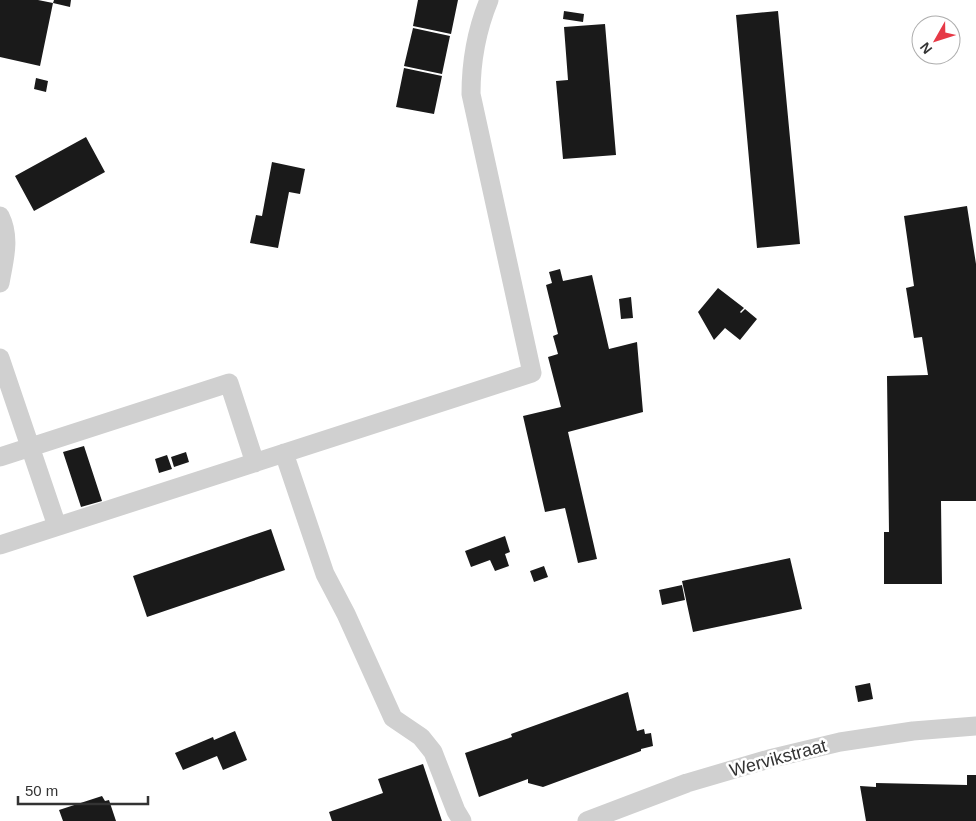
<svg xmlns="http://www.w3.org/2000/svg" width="976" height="821" viewBox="0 0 976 821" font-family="Arial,sans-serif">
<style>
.building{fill:#1a1a1a}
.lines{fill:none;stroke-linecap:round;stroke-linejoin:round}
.minor{stroke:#d0d0d0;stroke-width:19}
.labels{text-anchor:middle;stroke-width:5;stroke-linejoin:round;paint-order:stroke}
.street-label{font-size:18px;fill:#333;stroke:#fff}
</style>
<rect width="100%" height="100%" fill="#fff"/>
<path class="building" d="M 0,0 L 38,0 L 53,3 L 40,66 L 0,57 Z
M 54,0 L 71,0 L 70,7 L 53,3 Z
M 418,0 L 458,0 L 451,34 L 413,26 Z
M 564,11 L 584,14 L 583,22 L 563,19 Z
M 778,11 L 800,244 L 757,248 L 736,15 Z
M 605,24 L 616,155 L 563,159 L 556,81 L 568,80 L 564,27 Z
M 413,28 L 450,36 L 442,74 L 404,66 Z
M 404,68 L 442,76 L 434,114 L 396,107 Z
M 36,78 L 48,81 L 46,92 L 34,89 Z
M 86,137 L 105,172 L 34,211 L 15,176 Z
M 272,162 L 305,169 L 300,194 L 289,192 L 278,248 L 250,243 L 256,215 L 262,216 Z
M 967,206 L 976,264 L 976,501 L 941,501 L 942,584 L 884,584 L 884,532 L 889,532 L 887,376 L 928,375 L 922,337 L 914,338 L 906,288 L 914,286 L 904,216 Z
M 560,269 L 563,281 L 592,275 L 609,349 L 637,342 L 643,412 L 568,432 L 597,559 L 578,563 L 565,508 L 545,512 L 523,416 L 561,407 L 548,357 L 558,354 L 553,336 L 558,334 L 546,285 L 552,283 L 549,272 Z
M 718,288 L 744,308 L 740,312 L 741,313 L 745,309 L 757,319 L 740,340 L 725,328 L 714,340 L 698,312 Z
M 631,297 L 633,318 L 621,319 L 619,299 Z
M 84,446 L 102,501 L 81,507 L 63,452 Z
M 186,452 L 189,462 L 174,467 L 171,457 Z
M 167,455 L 172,469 L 159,473 L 155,459 Z
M 271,529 L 285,570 L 147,617 L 133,576 Z
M 505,536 L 510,552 L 505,554 L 509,566 L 495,571 L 490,560 L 471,567 L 465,551 Z
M 790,558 L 802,609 L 693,632 L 682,581 Z
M 544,566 L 548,577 L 534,582 L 530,571 Z
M 682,585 L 685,600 L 662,605 L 659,590 Z
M 870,683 L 873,699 L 858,702 L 855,686 Z
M 628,692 L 637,731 L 644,729 L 645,734 L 651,733 L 653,746 L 641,749 L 641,751 L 543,787 L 528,783 L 528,779 L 479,797 L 465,753 L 512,737 L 511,734 Z
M 235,731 L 247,760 L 223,770 L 217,756 L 183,770 L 175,753 L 213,737 L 214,740 Z
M 423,764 L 442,821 L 332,821 L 329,812 L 383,793 L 378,779 Z
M 967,775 L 976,775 L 976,821 L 866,821 L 860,786 L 876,787 L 876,783 L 967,785 Z
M 102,796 L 105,801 L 109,800 L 116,821 L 63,821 L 59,810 Z"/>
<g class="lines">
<path class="minor" d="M 0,216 C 11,238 4,260 0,283
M 0,358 L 57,526
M 284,453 L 325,574 L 346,614 L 393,718 L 421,737 L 433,752 L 456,811 L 462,821
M 0,457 L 229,383 L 255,463
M 0,545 L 532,373 L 471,94 C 471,62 477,29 489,0
M 587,821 L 687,783 L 769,759 L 840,742 L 913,731 L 976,726"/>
</g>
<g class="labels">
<g class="street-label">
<text transform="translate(778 758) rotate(-15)" y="6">Wervikstraat</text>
</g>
</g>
<g transform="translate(936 40) rotate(231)"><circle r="24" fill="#ffffff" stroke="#adadad"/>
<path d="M0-4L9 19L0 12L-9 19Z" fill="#e63946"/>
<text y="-8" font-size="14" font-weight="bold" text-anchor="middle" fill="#333333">N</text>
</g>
<path d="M18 796v8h130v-8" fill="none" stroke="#333333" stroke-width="2.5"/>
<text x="25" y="796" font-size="15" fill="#333333" stroke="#ffffff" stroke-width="4" paint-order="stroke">50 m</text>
</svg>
